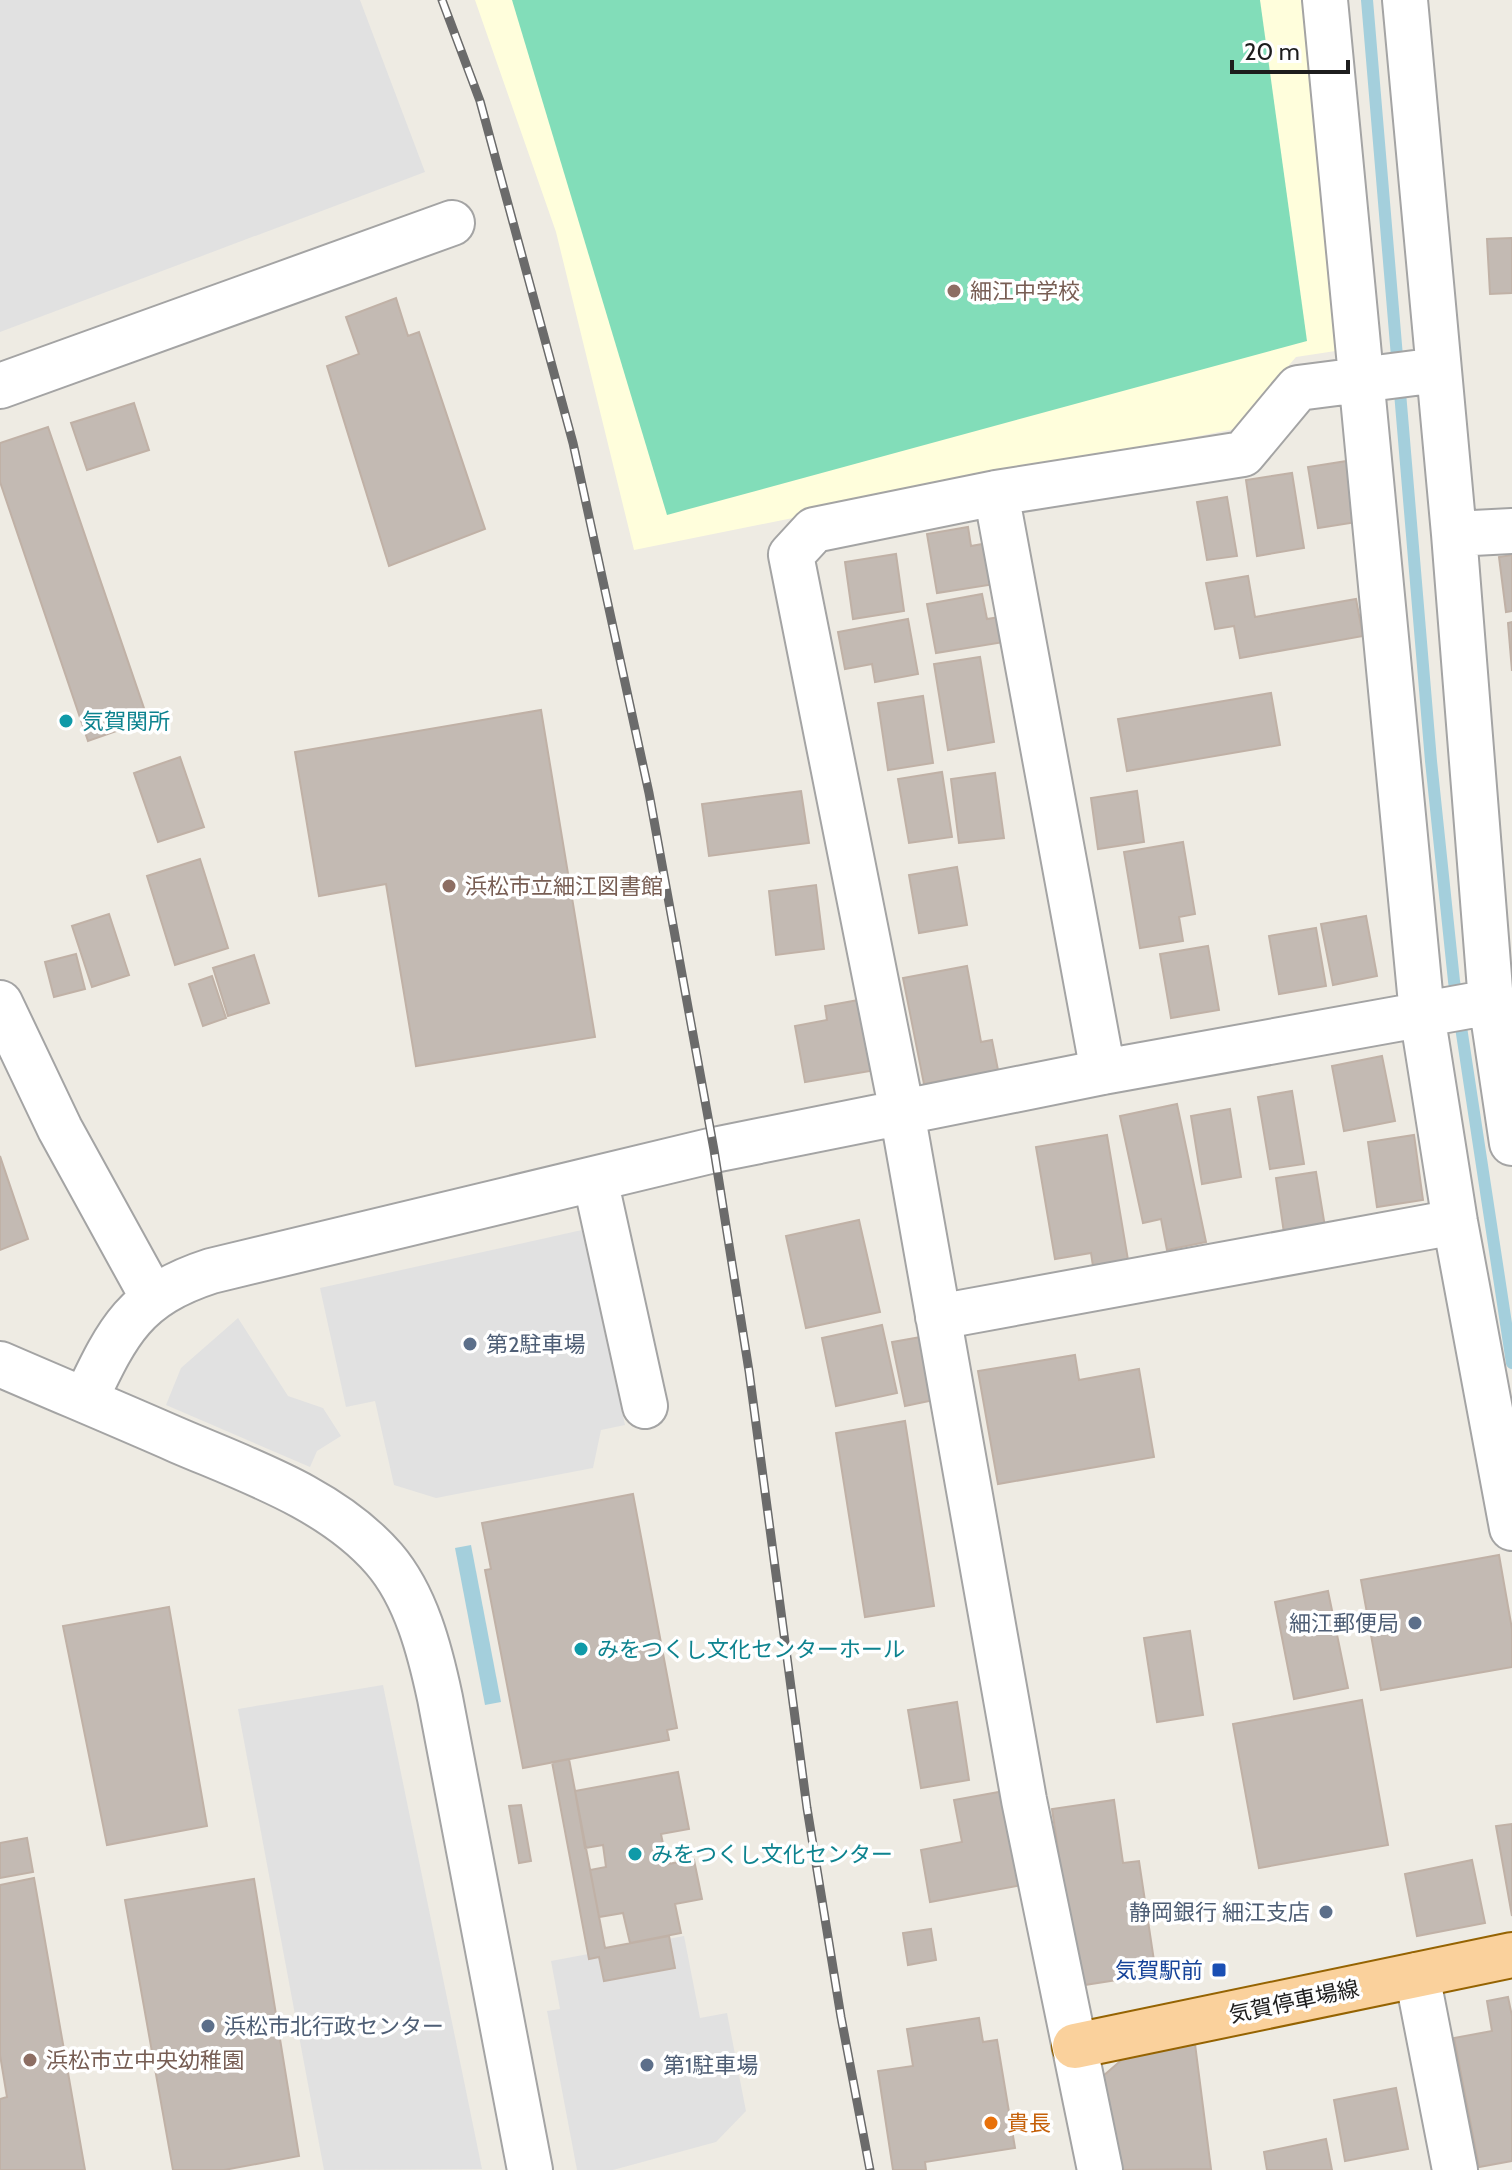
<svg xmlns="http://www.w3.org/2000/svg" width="1512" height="2170" viewBox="0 0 1512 2170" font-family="Cabin,'Noto Sans JP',sans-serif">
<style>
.education{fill:#fffedc}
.pitch{fill:#82ddb9}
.parking{fill:#e1e1e1}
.water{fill:#a4cfdc}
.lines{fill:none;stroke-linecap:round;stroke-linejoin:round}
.stream{stroke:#a4cfdc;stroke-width:12}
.building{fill:#c3bab3;stroke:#c0b1a6;stroke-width:2}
.minor-casing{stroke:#a4a4a4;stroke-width:48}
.major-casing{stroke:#956302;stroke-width:48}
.minor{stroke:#fff;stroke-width:44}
.major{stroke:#fad19c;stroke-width:44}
.rail-casing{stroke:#6b6b6b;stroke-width:9}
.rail{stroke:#fff;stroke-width:6;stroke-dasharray:18;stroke-linecap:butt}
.education-dot{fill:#8d6e63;stroke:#fff;stroke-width:3}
.culture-dot{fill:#0f9aa8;stroke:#fff;stroke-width:3}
.service-dot{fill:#5c6f8a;stroke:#fff;stroke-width:3}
.transit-dot{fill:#1a4fb4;stroke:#fff;stroke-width:3}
.food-dot{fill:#e8710a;stroke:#fff;stroke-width:3}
.labels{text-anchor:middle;stroke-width:7;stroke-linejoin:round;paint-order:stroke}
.education-label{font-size:22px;fill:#785e54;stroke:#fff;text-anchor:start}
.culture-label{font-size:22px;fill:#0d838f;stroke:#fff;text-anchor:start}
.service-label{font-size:22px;fill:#4e5e75;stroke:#fff;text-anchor:start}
.transit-label{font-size:22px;fill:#164399;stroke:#fff;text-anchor:end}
.street-label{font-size:22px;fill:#1d1d1d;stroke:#fff}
.food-label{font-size:22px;fill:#c56008;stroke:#fff;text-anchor:start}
</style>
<rect width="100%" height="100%" fill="#eeebe3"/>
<path class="education" d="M 475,0 L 1311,0 L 1342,350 L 1296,357 L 1234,429 L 634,550 L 556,232 Z"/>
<path class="pitch" d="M 512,0 L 1260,0 L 1307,341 L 667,515 Z"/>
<path class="parking" d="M 0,0 L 360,0 L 425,172 L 0,332 Z
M 582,1230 L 625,1425 L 601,1430 L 593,1468 L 436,1498 L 394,1485 L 375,1401 L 346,1407 L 320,1288 Z
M 238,1318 L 288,1396 L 323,1408 L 341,1436 L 317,1451 L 310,1467 L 166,1405 L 181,1368 Z
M 383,1685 L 482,2169 L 324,2170 L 238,1709 Z
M 684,1936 L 700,2018 L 727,2013 L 746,2111 L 716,2142 L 613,2170 L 577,2170 L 547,2011 L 560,2009 L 551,1961 Z"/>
<path class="water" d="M 471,1545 L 501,1702 L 485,1705 L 455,1548 Z"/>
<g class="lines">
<path class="stream" d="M 1367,0 L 1431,761 L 1454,981 L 1512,1363"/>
</g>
<path class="building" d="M 1512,238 L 1512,293 L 1490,294 L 1487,239 Z
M 396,298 L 408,336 L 419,332 L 485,529 L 389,566 L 327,366 L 359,354 L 346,317 Z
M 134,403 L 149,450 L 87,470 L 71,423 Z
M 48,427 L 148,720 L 88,741 L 0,482 L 0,443 Z
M 1347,461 L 1357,522 L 1318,528 L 1308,467 Z
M 1292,473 L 1304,548 L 1257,556 L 1246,480 Z
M 1227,497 L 1237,556 L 1207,560 L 1197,502 Z
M 968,527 L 971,546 L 988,543 L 995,584 L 937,593 L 927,534 Z
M 896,554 L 904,611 L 853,619 L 845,562 Z
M 1512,555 L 1512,611 L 1506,612 L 1499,557 Z
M 1248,576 L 1255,617 L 1356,599 L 1363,636 L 1240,658 L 1234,626 L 1215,629 L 1206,583 Z
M 982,594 L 987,619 L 1000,617 L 1004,642 L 936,653 L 927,604 Z
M 908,619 L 918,674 L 875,682 L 872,664 L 845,669 L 838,632 Z
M 1512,622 L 1512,671 L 1508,623 Z
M 980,657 L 994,742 L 948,750 L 934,664 Z
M 1271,693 L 1280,745 L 1127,771 L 1118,719 Z
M 923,696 L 933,763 L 888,770 L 878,703 Z
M 541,710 L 595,1037 L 416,1066 L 386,884 L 319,896 L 295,752 Z
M 180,757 L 204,827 L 158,842 L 134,773 Z
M 942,772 L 952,837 L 909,843 L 898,779 Z
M 995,773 L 1004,838 L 959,843 L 951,779 Z
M 801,791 L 809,843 L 709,856 L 702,804 Z
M 1137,791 L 1144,842 L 1098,849 L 1091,798 Z
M 1183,842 L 1195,914 L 1179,917 L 1183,941 L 1140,948 L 1124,852 Z
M 200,859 L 228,948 L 175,965 L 147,876 Z
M 957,867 L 967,925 L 919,933 L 909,875 Z
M 816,885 L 824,949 L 776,955 L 769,891 Z
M 109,914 L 129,975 L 92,987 L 72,926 Z
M 1366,916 L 1377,976 L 1333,985 L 1321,924 Z
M 1316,928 L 1326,986 L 1279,994 L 1269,936 Z
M 1208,946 L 1219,1010 L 1171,1018 L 1160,954 Z
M 76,954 L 85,989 L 54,997 L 45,962 Z
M 254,955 L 269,1003 L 228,1016 L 213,968 Z
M 967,966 L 981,1042 L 992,1040 L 998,1070 L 924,1084 L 903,978 Z
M 212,976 L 226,1018 L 203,1026 L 189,984 Z
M 864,999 L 876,1070 L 805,1082 L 795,1026 L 827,1020 L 825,1006 Z
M 1382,1056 L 1395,1121 L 1344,1131 L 1332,1066 Z
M 1292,1091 L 1304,1164 L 1270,1169 L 1258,1097 Z
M 1177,1104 L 1206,1242 L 1167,1250 L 1161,1219 L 1143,1223 L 1120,1116 Z
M 1230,1109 L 1241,1177 L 1202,1184 L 1191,1116 Z
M 1107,1135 L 1128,1260 L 1093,1266 L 1091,1253 L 1055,1259 L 1036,1147 Z
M 1414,1135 L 1423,1200 L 1377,1207 L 1368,1142 Z
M 0,1156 L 28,1239 L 0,1250 Z
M 1316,1172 L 1325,1227 L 1284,1233 L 1276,1178 Z
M 859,1220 L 880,1312 L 806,1328 L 786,1236 Z
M 882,1325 L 897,1393 L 836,1406 L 822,1338 Z
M 921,1337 L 934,1400 L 905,1406 L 892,1342 Z
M 1075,1355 L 1079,1380 L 1139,1369 L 1154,1457 L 998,1484 L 978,1371 Z
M 905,1421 L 934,1606 L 865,1617 L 836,1433 Z
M 633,1494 L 677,1728 L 667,1730 L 669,1740 L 523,1768 L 485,1570 L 491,1569 L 482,1523 Z
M 1499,1555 L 1512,1629 L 1512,1667 L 1381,1690 L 1361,1580 Z
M 1328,1591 L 1348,1688 L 1294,1699 L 1275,1602 Z
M 169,1607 L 207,1826 L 107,1845 L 63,1626 Z
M 1190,1631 L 1203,1715 L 1157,1722 L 1144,1638 Z
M 1362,1700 L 1388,1845 L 1259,1868 L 1233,1724 Z
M 957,1702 L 969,1780 L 921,1788 L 908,1710 Z
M 569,1759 L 605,1948 L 669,1936 L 675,1968 L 604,1981 L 599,1957 L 589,1959 L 552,1762 Z
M 678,1772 L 689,1829 L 661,1834 L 667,1864 L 694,1860 L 702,1899 L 675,1904 L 681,1933 L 630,1943 L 623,1913 L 599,1917 L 590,1870 L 606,1867 L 603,1845 L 585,1848 L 575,1791 Z
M 1010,1790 L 1027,1884 L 930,1902 L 921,1850 L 962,1842 L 954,1800 Z
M 1114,1800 L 1123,1863 L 1139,1861 L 1156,1974 L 1078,1986 L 1052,1809 Z
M 521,1805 L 531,1861 L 519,1863 L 509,1806 Z
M 1512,1824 L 1512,1916 L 1496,1826 Z
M 27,1838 L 33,1872 L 0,1878 L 0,1843 Z
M 1472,1860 L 1485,1923 L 1417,1936 L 1405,1874 Z
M 34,1878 L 85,2170 L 0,2170 L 0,2099 L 7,2097 L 0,2055 L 0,1885 Z
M 254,1879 L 299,2156 L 224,2170 L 173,2170 L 125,1900 Z
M 931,1929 L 936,1960 L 908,1965 L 903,1933 Z
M 1508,1997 L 1512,2016 L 1512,2161 L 1479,2167 L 1454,2038 L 1492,2031 L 1487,2001 Z
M 979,2018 L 983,2042 L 997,2040 L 1015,2148 L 925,2162 L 926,2170 L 893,2170 L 878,2071 L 913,2066 L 907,2029 Z
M 1195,2044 L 1211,2169 L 1114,2170 L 1102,2077 L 1132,2051 Z
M 1396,2088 L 1408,2149 L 1345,2161 L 1334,2100 Z
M 1326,2139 L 1332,2170 L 1267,2170 L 1264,2152 Z"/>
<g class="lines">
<g class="minor-casing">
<path id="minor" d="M 1325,0 L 1422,1014 L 1455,1222 L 1512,1528
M 1405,0 L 1454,534 L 1491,1002 L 1512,1143
M 0,386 L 452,223
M 996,493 L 1103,1072
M 1454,534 L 1512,531
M 0,1003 L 60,1129 L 153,1298
M 595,1179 L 645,1406
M 938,1317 L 1455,1222
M 0,1364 C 60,1390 120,1415 179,1441 C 249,1471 332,1499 384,1559 C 416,1596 430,1651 440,1698 L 530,2170
M 85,1400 C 118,1331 134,1296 211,1271 L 714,1150 L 1103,1072 L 1491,1002
M 1417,1975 L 1455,2170
M 1100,2170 L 1024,1800 L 902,1112 L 791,555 L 814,530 L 996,493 L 1243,454 L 1298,388 L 1438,370"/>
</g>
<g class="major-casing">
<path id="major" d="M 1075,2046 L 1512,1955"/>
</g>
<use href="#minor" class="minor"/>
<use href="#major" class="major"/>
<g class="rail-casing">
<path id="rail" d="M 442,0 L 480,101 L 573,443 L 649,793 L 714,1150 L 749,1371 L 807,1808 L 841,2017 L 870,2170"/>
</g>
<use href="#rail" class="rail"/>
</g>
<g class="education-dot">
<circle cx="954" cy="291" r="8"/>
<circle cx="449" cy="886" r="8"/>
<circle cx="30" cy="2060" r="8"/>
</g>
<g class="culture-dot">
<circle cx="66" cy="721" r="8"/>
<circle cx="581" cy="1649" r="8"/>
<circle cx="635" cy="1854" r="8"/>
</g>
<g class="service-dot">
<circle cx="470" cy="1344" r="8"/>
<circle cx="1415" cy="1623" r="8"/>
<circle cx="1326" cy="1912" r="8"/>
<circle cx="208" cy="2026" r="8"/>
<circle cx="647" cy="2065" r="8"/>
</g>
<rect class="transit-dot" x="1211" y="1962" width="16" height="16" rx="4"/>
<circle class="food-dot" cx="991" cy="2123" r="8"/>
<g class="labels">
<g class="education-label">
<text x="970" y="299">細江中学校</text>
<text x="465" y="894">浜松市立細江図書館</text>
<text x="46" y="2068">浜松市立中央幼稚園</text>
</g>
<g class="culture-label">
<text x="82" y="729">気賀関所</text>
<text x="597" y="1657">みをつくし文化センターホール</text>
<text x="651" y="1862">みをつくし文化センター</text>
</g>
<g class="service-label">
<text x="486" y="1352">第2駐車場</text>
<text x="1399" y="1631" text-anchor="end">細江郵便局</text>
<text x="1310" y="1920" text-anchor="end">静岡銀行 細江支店</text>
<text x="224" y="2034">浜松市北行政センター</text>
<text x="663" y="2073">第1駐車場</text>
</g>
<g class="transit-label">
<text x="1203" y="1978">気賀駅前</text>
</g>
<g class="street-label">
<text transform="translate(1294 2001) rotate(-12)" y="8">気賀停車場線</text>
</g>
<g class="food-label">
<text x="1007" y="2131">貴長</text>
</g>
</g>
<path d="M1232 60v12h116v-12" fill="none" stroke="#1d1d1d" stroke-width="4"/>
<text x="1244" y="60" font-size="24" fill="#1d1d1d" stroke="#ffffff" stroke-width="6" paint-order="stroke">20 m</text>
</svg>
